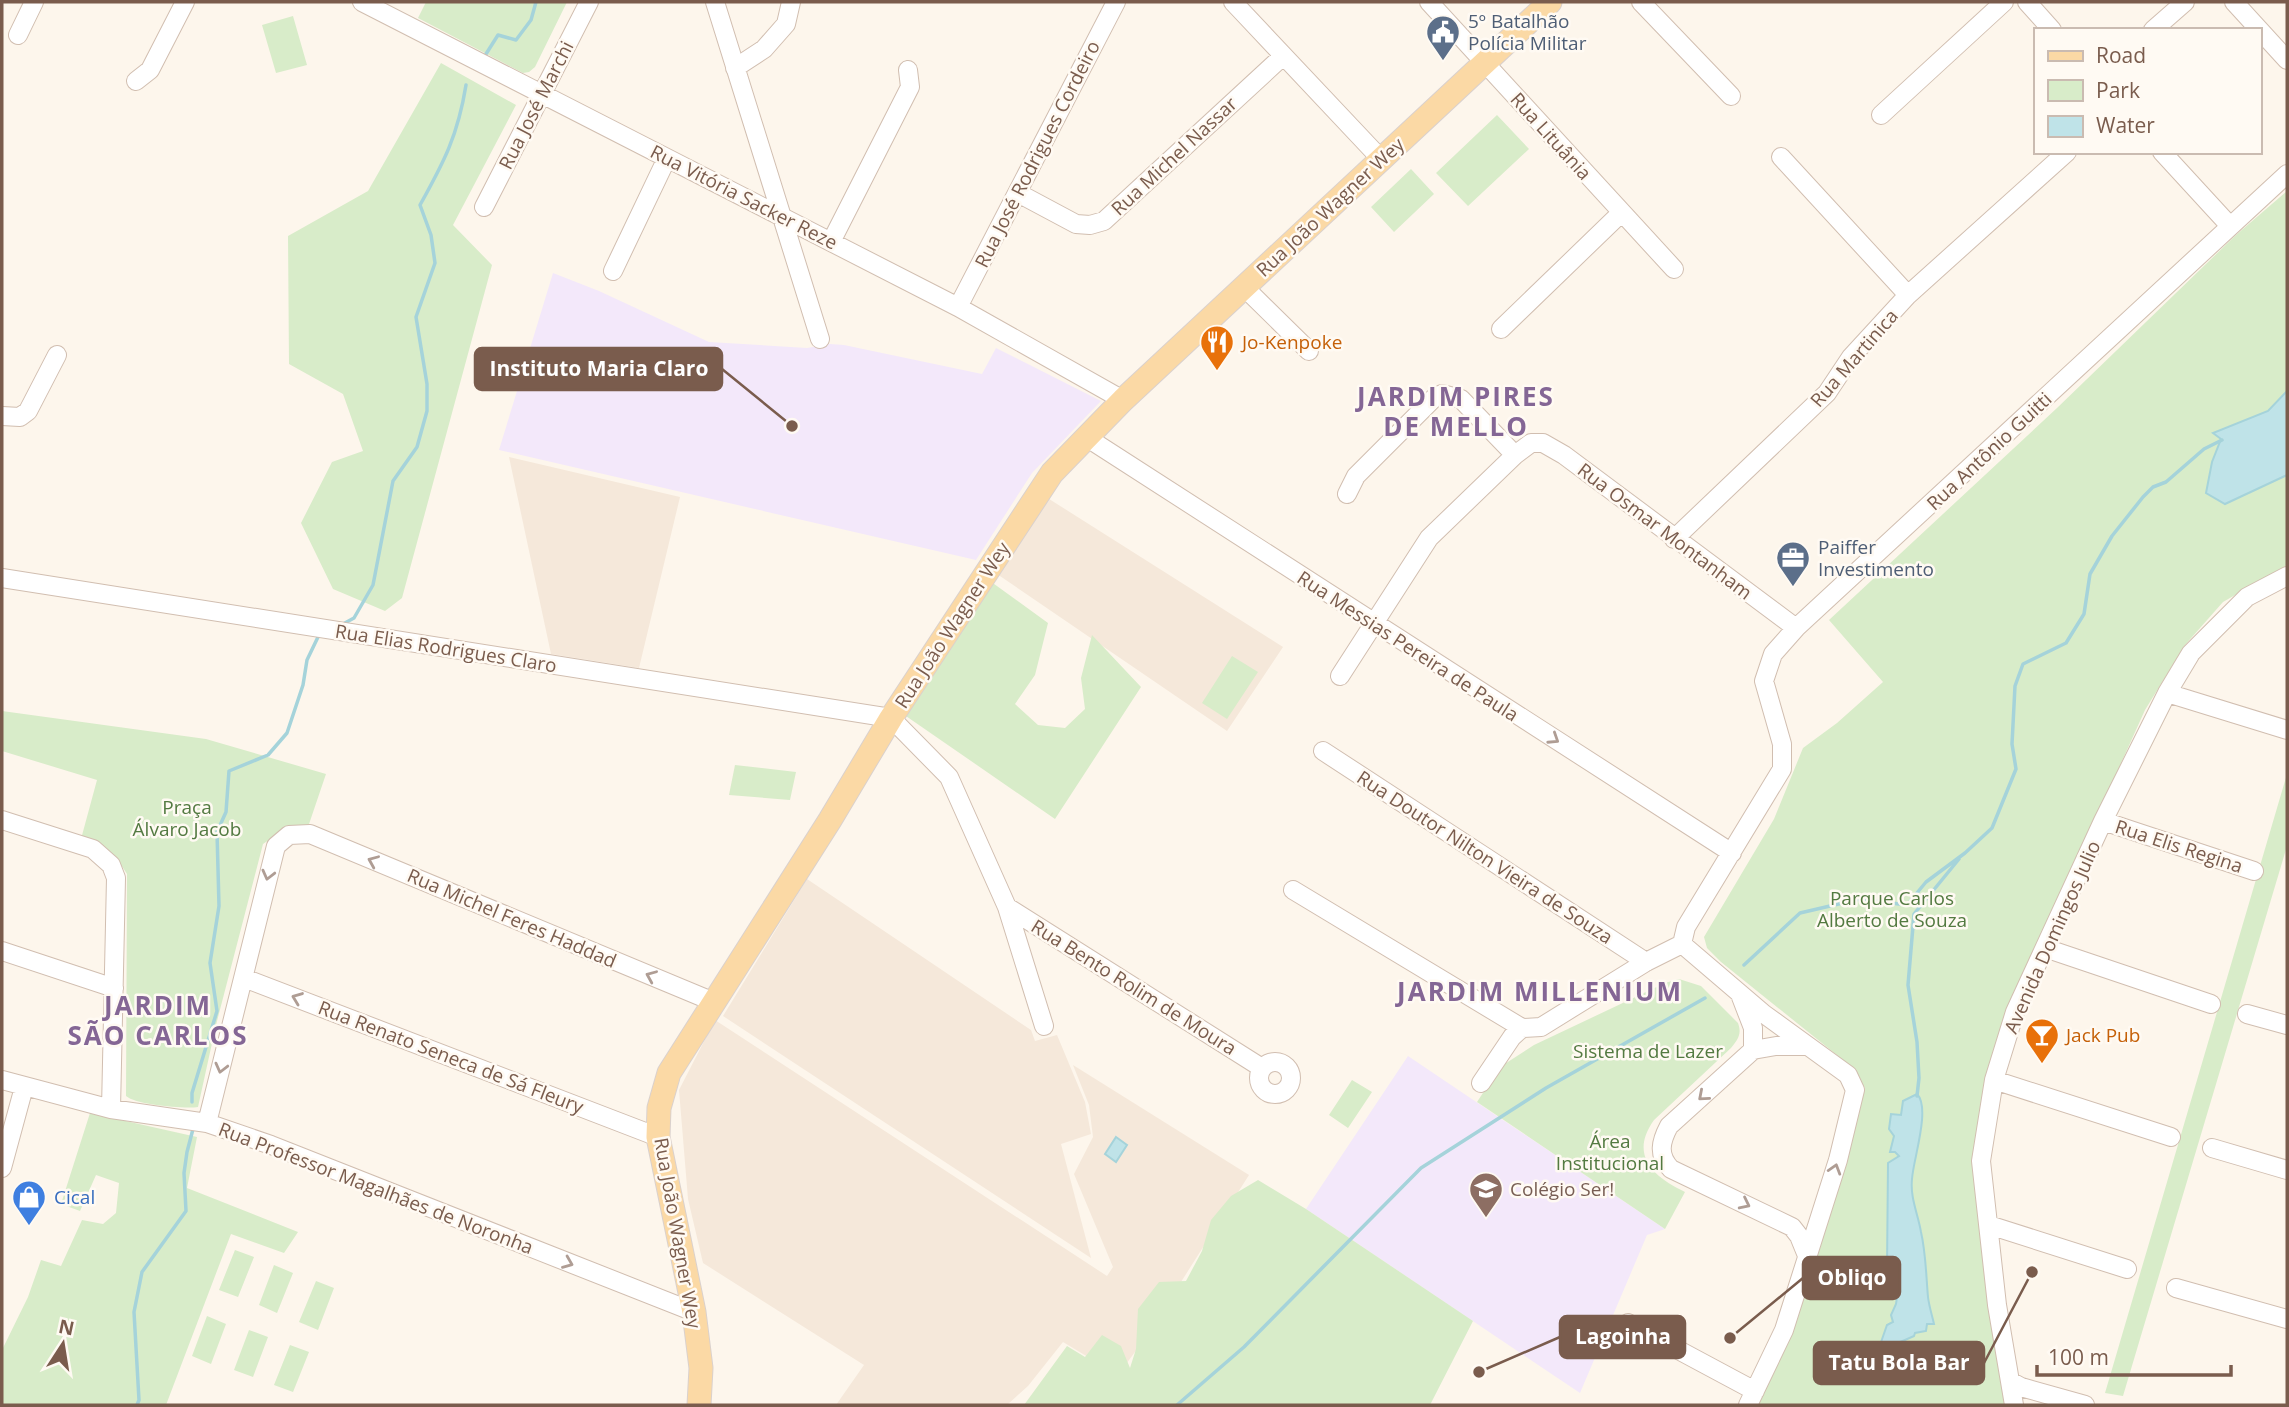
<svg xmlns="http://www.w3.org/2000/svg" width="2289" height="1407" viewBox="0 0 2289 1407" font-family="'Open Sans',sans-serif">
<style>
.residential{fill:#f5e8da}
.education{fill:#f3e8fa}
.green{fill:#d8ecc9}
.water{fill:#bfe3e8;stroke:#a5d3da;stroke-width:2}
.lines{fill:none;stroke-linecap:round;stroke-linejoin:round}
.stream{stroke:#a5d3da;stroke-width:3.5}
.minor-casing{stroke:#d1beb0;stroke-width:20}
.major-casing{stroke:#dad1cd;stroke-width:25}
.minor{stroke:#fff;stroke-width:18}
.major{stroke:#fbd9a5;stroke-width:23}
.oneway{stroke:#af9d94}
.labels{text-anchor:middle;stroke-width:5;stroke-linejoin:round;paint-order:stroke}
.service-label{font-size:19px;fill:#4e5e75;stroke:#fffaf3;text-anchor:start}
.street-label{font-size:19px;fill:#7a5c4d;stroke:#fffaf3}
.food-label{font-size:19px;fill:#c56008;stroke:#fffaf3;text-anchor:start}
.park-label{font-size:19px;fill:#537a41;stroke:#fffaf3}
.education-label{font-size:19px;fill:#785e54;stroke:#fffaf3;text-anchor:start}
.shop-label{font-size:19px;fill:#366cbe;stroke:#fffaf3;text-anchor:start}
.district-label{font-size:26px;font-weight:bold;letter-spacing:2px;fill:#846695;stroke:#fffaf3}
.leader{fill:none;stroke:#7a5c4d;stroke-width:2.5}
.callout-dot{fill:#7a5c4d;stroke:#fffaf3;stroke-width:2.5}
.callout{fill:#7a5c4d;stroke:#7a5c4d;stroke-width:2.5}
.callout-label{font-size:21px;text-anchor:middle;font-weight:bold;fill:#fff}
</style>
<rect width="100%" height="100%" fill="#fdf6ec"/>
<path class="residential" d="M 509,457 L 680,497 L 639,668 L 551,654 Z
M 1046,497 L 1283,647 L 1227,731 L 997,574 Z
M 807,879 L 1031,1030 L 1035,1041 L 1057,1035 L 1085,1102 L 1091,1134 L 1061,1144 L 1091,1258 L 723,1016 Z
M 715,1020 L 1107,1276 L 1113,1267 L 1074,1174 L 1093,1137 L 1089,1105 L 1073,1065 L 1249,1175 L 1146,1337 L 1118,1375 L 1063,1342 L 1028,1386 L 1007,1405 L 836,1405 L 864,1365 L 703,1263 L 688,1199 L 679,1090 Z"/>
<path class="education" d="M 553,273 L 599,291 L 709,342 L 807,348 L 830,344 L 844,345 L 982,374 L 996,348 L 1101,401 L 1032,473 L 976,560 L 499,450 Z
M 1408,1056 L 1665,1229 L 1647,1235 L 1580,1393 L 1306,1209 Z"/>
<path class="green" d="M 426,2 L 567,2 L 535,67 L 529,72 L 523,73 L 418,18 Z
M 293,16 L 307,65 L 276,73 L 262,25 Z
M 441,63 L 516,105 L 453,225 L 492,265 L 402,598 L 385,611 L 333,589 L 301,523 L 332,462 L 363,451 L 343,394 L 289,364 L 288,236 L 368,191 Z
M 1497,115 L 1529,149 L 1468,206 L 1436,173 Z
M 1411,169 L 1434,194 L 1394,232 L 1371,207 Z
M 2287,191 L 2287,565 L 2223,602 L 2185,645 L 2145,710 L 2081,852 L 1974,1149 L 2006,1405 L 1758,1405 L 1790,1335 L 1844,1170 L 1865,1088 L 1853,1068 L 1721,962 L 1707,948 L 1704,937 L 1774,819 L 1803,748 L 1837,723 L 1883,682 L 1829,620 L 2057,408 L 2236,235 Z
M 990,581 L 1048,623 L 1035,675 L 1015,704 L 1038,725 L 1065,728 L 1085,709 L 1081,678 L 1092,635 L 1141,687 L 1055,819 L 903,714 Z
M 1232,656 L 1258,672 L 1227,719 L 1202,703 Z
M 2,711 L 206,739 L 326,774 L 308,827 L 282,831 L 263,844 L 216,1025 L 198,1107 C 185,1109 136,1105 126,1096 L 127,874 C 116,855 102,847 81,839 L 97,780 L 2,751 Z
M 735,765 L 796,772 L 790,800 L 729,795 Z
M 2287,774 L 2287,846 L 2123,1396 L 2105,1393 Z
M 1679,979 L 1701,986 L 1738,1023 C 1742,1034 1738,1039 1731,1048 L 1654,1120 C 1629,1155 1653,1177 1685,1192 L 1665,1229 L 1477,1102 L 1500,1067 L 1534,1045 L 1665,983 Z
M 1352,1080 L 1372,1092 L 1348,1128 L 1329,1115 Z
M 90,1113 L 197,1137 L 187,1188 L 298,1232 L 284,1253 L 231,1234 L 166,1405 L 2,1405 L 2,1350 L 28,1297 L 41,1260 L 61,1266 L 82,1220 L 103,1224 L 116,1213 L 119,1183 L 96,1175 L 80,1211 L 61,1204 Z
M 1258,1180 L 1306,1209 L 1473,1321 L 1430,1405 L 1024,1405 L 1067,1346 L 1085,1357 L 1102,1335 L 1121,1346 L 1130,1368 L 1136,1349 L 1138,1309 L 1159,1282 L 1186,1281 L 1202,1251 L 1211,1220 L 1231,1196 Z
M 235,1250 L 254,1257 L 238,1297 L 219,1290 Z
M 274,1265 L 293,1273 L 277,1313 L 259,1305 Z
M 316,1281 L 334,1288 L 318,1330 L 299,1322 Z
M 207,1316 L 226,1324 L 211,1364 L 192,1356 Z
M 249,1330 L 268,1337 L 253,1377 L 234,1370 Z
M 290,1345 L 309,1352 L 293,1392 L 274,1385 Z"/>
<path class="water" d="M 2287,391 L 2287,475 L 2225,504 L 2206,493 L 2212,462 L 2221,439 L 2213,433 L 2268,411 Z
M 1917,1094 C 1931,1108 1913,1160 1912,1179 C 1910,1198 1918,1214 1921,1232 C 1926,1254 1926,1275 1928,1297 C 1929,1306 1932,1315 1934,1324 L 1927,1324 L 1926,1331 L 1915,1333 L 1914,1336 C 1903,1341 1892,1346 1880,1345 L 1887,1325 L 1893,1322 L 1891,1315 L 1896,1304 L 1899,1284 L 1887,1268 L 1888,1163 L 1899,1156 L 1895,1152 L 1890,1152 L 1894,1136 L 1889,1129 L 1891,1114 L 1901,1115 L 1903,1101 Z
M 1116,1137 L 1127,1145 L 1116,1162 L 1105,1154 Z"/>
<g class="lines">
<path class="stream" d="M 486,54 L 498,35 L 516,40 L 531,20 L 536,2
M 343,624 L 354,618 L 373,585 L 393,481 L 417,447 L 427,411 L 427,384 L 416,317 L 435,263 L 431,235 L 420,205 C 444,162 458,135 466,85
M 1744,965 L 1800,913 L 1860,899 L 1907,905 L 1926,882 L 1965,853 L 1992,828 L 2016,769 L 2012,744 L 2015,686 L 2023,664 L 2066,643 L 2084,614 L 2090,574 L 2112,536 L 2143,497 L 2153,487 L 2166,482 L 2204,449 L 2222,440
M 1917,1096 L 1919,1078 L 1917,1042 L 1908,985 L 1914,914 L 1959,859
M 192,1102 L 192,1093 L 217,1011 L 210,963 L 219,906 L 217,832 L 226,812 L 229,771 L 268,755 L 287,733 L 303,685 L 307,660 L 318,637
M 137,1405 L 139,1400 L 134,1312 L 142,1272 L 186,1211 L 184,1173 L 187,1152 L 193,1129
M 1177,1405 L 1244,1347 L 1421,1168 L 1546,1088 L 1705,998"/>
<g class="minor-casing">
<path id="minor" d="M 362,2 L 958,307 L 1123,400
M 715,2 L 820,339
M 1233,2 L 1381,159
M 1429,2 L 1674,269
M 1641,2 L 1731,96
M 2027,2 L 2052,30
M 2234,2 L 2287,60
M 2153,30 L 2185,2
M 18,35 L 34,2
M 735,68 L 764,49 L 786,24 L 791,2
M 136,81 L 150,70 L 185,2
M 1881,115 L 2004,2
M 2162,152 L 2230,226
M 1781,157 L 1908,295
M 1018,193 L 1076,224 L 1090,225 L 1104,221 L 1283,56
M 484,207 L 589,2
M 831,242 L 910,87 L 908,70
M 613,271 L 667,158
M 1244,287 L 1309,351
M 958,307 L 1116,2
M 1501,329 L 1621,213
M 2,416 L 20,417 L 28,411 L 57,355
M 1086,437 L 1732,853
M 1347,494 L 1356,476 L 1434,398 L 1442,394 L 1461,399 L 1515,455
M 1674,539 L 1827,393 L 1851,357 L 1908,295 L 2067,152
M 2,578 L 891,718 L 949,777 L 1007,907 L 1044,1026
M 1340,676 L 1429,538 L 1515,455 L 1531,443 L 1543,443 L 1564,455 L 1796,628
M 2167,693 L 2287,730
M 1323,751 L 1646,962
M 2,820 L 93,849 L 111,865 L 116,878 L 111,1109
M 2103,821 L 2254,871
M 1293,890 L 1522,1028
M 1007,907 L 1262,1068
M 1682,944 L 1686,927 L 1782,769 L 1782,744 L 1764,681 L 1773,654 L 1796,628 L 2287,174
M 1682,944 L 1764,1014 L 1848,1075 L 1855,1090 L 1838,1160 L 1784,1330 L 1748,1405
M 2045,948 L 2211,1004
M 2,951 L 114,988
M 244,978 L 658,1137
M 1741,997 L 1753,1028 L 1753,1050
M 2247,1014 L 2287,1025
M1259 1078a16 16 0 1 1 32 0a16 16 0 1 1-32 0Z
M 2,1080 L 111,1109 L 207,1123 L 271,1145 L 694,1312
M 1994,1080 L 2171,1137
M 1481,1083 L 1512,1037 L 1522,1028 L 1541,1027 L 1646,962 L 1682,944
M 207,1123 L 276,846 L 289,835 L 310,834 L 714,1002
M 2212,1148 L 2287,1170
M 2,1168 L 24,1087
M 1989,1225 L 2127,1269
M 1808,1258 L 1799,1236 L 1792,1227 L 1671,1169 C 1657,1155 1661,1141 1669,1126 L 1753,1050 L 1776,1046 L 1808,1046
M 2176,1288 L 2287,1319
M 1628,1323 L 1755,1391
M 2010,1381 L 2021,1387 L 2085,1405
M 2014,1405 L 1997,1305 L 1981,1161 L 1994,1080 L 2015,1012 L 2103,821 L 2167,693 L 2191,653 L 2247,597 L 2287,576"/>
</g>
<g class="major-casing">
<path id="major" d="M 699,1405 L 701,1368 L 694,1312 L 658,1137 L 659,1108 L 669,1073 L 830,820 L 891,718 L 1052,473 L 1123,400 L 1550,2"/>
</g>
<use href="#minor" class="minor"/>
<use href="#major" class="major"/>
</g>
<defs><path id="oneway-chevron" d="M-2-3.5L2.5 0L-2 3.5" fill="none" stroke-width="1.6" stroke-linecap="round" stroke-linejoin="round" transform="scale(1.75)"/></defs>
<g class="oneway">
<use href="#oneway-chevron" transform="translate(1554 739) rotate(33)"/>
<use href="#oneway-chevron" transform="translate(373 861) rotate(-157)"/>
<use href="#oneway-chevron" transform="translate(268 875) rotate(104)"/>
<use href="#oneway-chevron" transform="translate(651 976) rotate(-157)"/>
<use href="#oneway-chevron" transform="translate(297 998) rotate(-159)"/>
<use href="#oneway-chevron" transform="translate(221 1068) rotate(104)"/>
<use href="#oneway-chevron" transform="translate(1703 1096) rotate(139)"/>
<use href="#oneway-chevron" transform="translate(1835 1169) rotate(-73)"/>
<use href="#oneway-chevron" transform="translate(1745 1204) rotate(26)"/>
<use href="#oneway-chevron" transform="translate(568 1263) rotate(22)"/>
</g>
<defs>
<g id="civic-pin" transform="scale(1.75)"><path d="M0 17L-7.5 6A9.5 9.5 0 1 1 7.5 6Z" fill="#5c6f8a" stroke="#fffaf3"/><path d="M-.6-6.5H3V-4.5H.6V-3L4-1V1h2V6H-6V1h2V-1L-.6-3ZM-1.2 2.5V6h2.4V2.5Z" fill="#fff"/></g>
<g id="restaurant-pin" transform="scale(1.75)"><path d="M0 17L-7.5 6A9.5 9.5 0 1 1 7.5 6Z" fill="#e8710a" stroke="#fffaf3"/><path d="M-5-6h1v4h1v-4h1v4h1v-4h1v5L-1.5 .5V6h-2V.5L-5-1ZM5-6V6H3V1.5H1.5Q1.5-4 5-6Z" fill="#fff"/></g>
<g id="office-pin" transform="scale(1.75)"><path d="M0 17L-7.5 6A9.5 9.5 0 1 1 7.5 6Z" fill="#5c6f8a" stroke="#fffaf3"/><path d="M-6-3h4V-5.5h4V-3h4V5H-6ZM-1-4.5V-3h2v-1.5ZM-6 0V1H6V0Z" fill="#fff"/></g>
<g id="bar-pin" transform="scale(1.75)"><path d="M0 17L-7.5 6A9.5 9.5 0 1 1 7.5 6Z" fill="#e8710a" stroke="#fffaf3"/><path d="M-6-5H6L.8 .8V4.5H3.5V6h-7V4.5H-.8V.8Z" fill="#fff"/></g>
<g id="school-pin" transform="scale(1.75)"><path d="M0 17L-7.5 6A9.5 9.5 0 1 1 7.5 6Z" fill="#8d6e63" stroke="#fffaf3"/><path d="M0-5L7-2L0 1L-7-2ZM-4 1L0 2.5L4 1V4Q0 6-4 4Z" fill="#fff"/></g>
<g id="shop-pin" transform="scale(1.75)"><path d="M0 17L-7.5 6A9.5 9.5 0 1 1 7.5 6Z" fill="#3f7fe0" stroke="#fffaf3"/><path d="M-5-2.5h2.3a2.7 3.5 0 0 1 5.4 0H5L5.5 6h-11ZM-1.5-2.5h3a1.5 2.3 0 0 0-3 0Z" fill="#fff"/></g>
</defs>
<g fill-rule="evenodd">
<use href="#civic-pin" x="1443" y="32"/>
<use href="#restaurant-pin" x="1217" y="342"/>
<use href="#office-pin" x="1793" y="558"/>
<use href="#bar-pin" x="2042" y="1035"/>
<use href="#school-pin" x="1486" y="1189"/>
<use href="#shop-pin" x="29" y="1197"/>
</g>
<g class="labels">
<g class="service-label">
<text x="1468" y="28">5º Batalhão<tspan x="1468" dy="22">Polícia Militar</tspan></text>
<text x="1818" y="554">Paiffer<tspan x="1818" dy="22">Investimento</tspan></text>
</g>
<g class="street-label">
<text transform="translate(536 105) rotate(-63)" y="7">Rua José Marchi</text>
<text transform="translate(1551 136) rotate(48)" y="7">Rua Lituânia</text>
<text transform="translate(1037 154) rotate(-63)" y="7">Rua José Rodrigues Cordeiro</text>
<text transform="translate(1174 156) rotate(-43)" y="7">Rua Michel Nassar</text>
<text transform="translate(744 197) rotate(27)" y="7">Rua Vitória Sacker Reze</text>
<text transform="translate(1330 207) rotate(-43)" y="7">Rua João Wagner Wey</text>
<text transform="translate(1854 358) rotate(-49)" y="7">Rua Martinica</text>
<text transform="translate(1989 451) rotate(-43)" y="7">Rua Antônio Guitti</text>
<text transform="translate(1665 531) rotate(37)" y="7">Rua Osmar Montanham</text>
<text transform="translate(952 625) rotate(-57)" y="7">Rua João Wagner Wey</text>
<text transform="translate(1408 646) rotate(33)" y="7">Rua Messias Pereira de Paula</text>
<text transform="translate(446 648) rotate(9)" y="7">Rua Elias Rodrigues Claro</text>
<text transform="translate(2179 846) rotate(18)" y="7">Rua Elis Regina</text>
<text transform="translate(1485 857) rotate(33)" y="7">Rua Doutor Nilton Vieira de Souza</text>
<text transform="translate(512 918) rotate(23)" y="7">Rua Michel Feres Haddad</text>
<text transform="translate(2052 937) rotate(-66)" y="7">Avenida Domingos Julio</text>
<text transform="translate(1134 987) rotate(32)" y="7">Rua Bento Rolim de Moura</text>
<text transform="translate(451 1057) rotate(21)" y="7">Rua Renato Seneca de Sá Fleury</text>
<text transform="translate(376 1188) rotate(21)" y="7">Rua Professor Magalhães de Noronha</text>
<text transform="translate(678 1233) rotate(80)" y="7">Rua João Wagner Wey</text>
</g>
<g class="food-label">
<text x="1242" y="349">Jo-Kenpoke</text>
<text x="2066" y="1042">Jack Pub</text>
</g>
<g class="park-label">
<text x="187" y="814">Praça<tspan x="187" dy="22">Álvaro Jacob</tspan></text>
<text x="1892" y="905">Parque Carlos<tspan x="1892" dy="22">Alberto de Souza</tspan></text>
<text x="1648" y="1058">Sistema de Lazer</text>
<text x="1610" y="1148">Área<tspan x="1610" dy="22">Institucional</tspan></text>
</g>
<g class="education-label">
<text x="1510" y="1196">Colégio Ser!</text>
</g>
<g class="shop-label">
<text x="54" y="1204">Cical</text>
</g>
<g class="district-label">
<text x="1456" y="406">JARDIM PIRES<tspan x="1456" dy="30">DE MELLO</tspan></text>
<text x="1540" y="1001">JARDIM MILLENIUM</text>
<text x="158" y="1015">JARDIM<tspan x="158" dy="30">SÃO CARLOS</tspan></text>
</g>
</g>
<path class="leader" d="M792 426L722 369M1730 1338L1803 1278M1479 1372L1560 1337M2032 1272L1984 1363"/>
<g class="callout-dot">
<circle cx="792" cy="426" r="7"/>
<circle cx="1730" cy="1338" r="7"/>
<circle cx="1479" cy="1372" r="7"/>
<circle cx="2032" cy="1272" r="7"/>
</g>
<g class="callout">
<rect x="475" y="348" width="247" height="42" rx="7"/>
<rect x="1803" y="1257" width="97" height="42" rx="7"/>
<rect x="1560" y="1316" width="125" height="42" rx="7"/>
<rect x="1814" y="1342" width="170" height="42" rx="7"/>
</g>
<g class="callout-label">
<text x="599" y="376">Instituto Maria Claro</text>
<text x="1852" y="1285">Obliqo</text>
<text x="1623" y="1344">Lagoinha</text>
<text x="1899" y="1370">Tatu Bola Bar</text>
</g>
<rect width="2289" height="1407" fill="none" stroke="#7a5c4d" stroke-width="7"/>
<rect x="2034" y="28" width="228" height="126" fill="#fffaf3" stroke="#cabbb1" stroke-width="2"/>
<rect x="2048" y="51" width="35" height="10" fill="#fbd9a5" stroke="#cabbb1" stroke-width="2"/>
<text x="2096" y="63" font-size="21" fill="#7a5c4d">Road</text>
<rect x="2048" y="80" width="35" height="21" fill="#d8ecc9" stroke="#cabbb1" stroke-width="2"/>
<text x="2096" y="98" font-size="21" fill="#7a5c4d">Park</text>
<rect x="2048" y="116" width="35" height="21" fill="#bfe3e8" stroke="#cabbb1" stroke-width="2"/>
<text x="2096" y="133" font-size="21" fill="#7a5c4d">Water</text>
<g transform="translate(63 1344) rotate(12)" stroke="#fffaf3" stroke-width="5" paint-order="stroke">
<path d="M0-5L12 26L0 18L-12 26Z" fill="#7a5c4d"/>
<text y="-10" font-size="19" font-weight="bold" text-anchor="middle" fill="#7a5c4d">N</text>
</g>
<path d="M2037 1365v10h194v-10" fill="none" stroke="#7a5c4d" stroke-width="3.5"/>
<text x="2048" y="1365" font-size="21" fill="#7a5c4d" stroke="#fffaf3" stroke-width="5" paint-order="stroke">100 m</text>
</svg>
